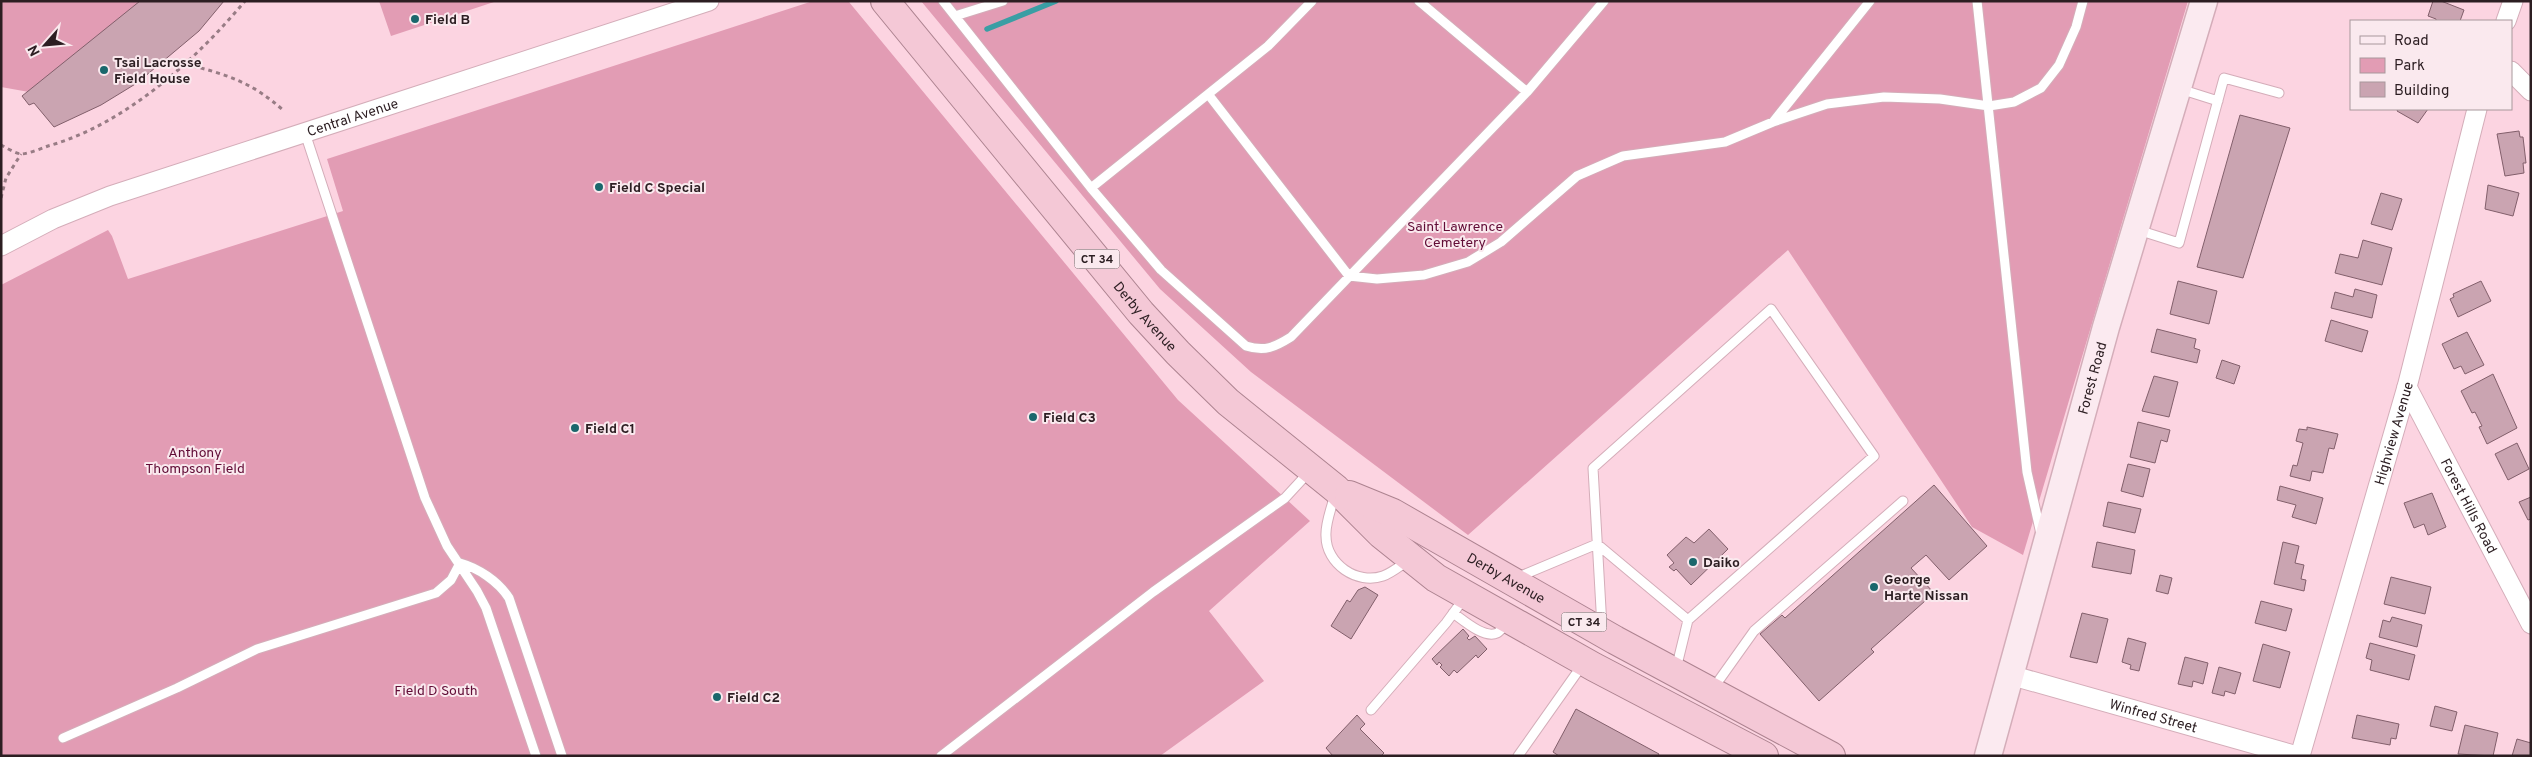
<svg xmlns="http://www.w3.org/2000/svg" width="2532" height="757" viewBox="0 0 2532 757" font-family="Overpass,sans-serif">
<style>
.green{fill:#e29cb4}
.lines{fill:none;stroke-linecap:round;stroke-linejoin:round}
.stream{stroke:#3a9ea4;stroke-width:5.5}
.building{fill:#caa4b1;stroke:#825f6b}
.service-casing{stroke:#d4adb9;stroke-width:11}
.minor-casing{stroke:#d4adb9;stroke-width:21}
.secondary-casing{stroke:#d4adb9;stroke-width:29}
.trunk-casing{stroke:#ad8390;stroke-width:30}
.path{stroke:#987c85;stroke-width:3;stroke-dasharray:4 4;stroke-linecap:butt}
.service{stroke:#fff;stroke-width:9}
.minor{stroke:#fff;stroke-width:19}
.secondary{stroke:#fbeaf0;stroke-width:26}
.trunk{stroke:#f4c8d6;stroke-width:28}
.poi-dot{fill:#1a676c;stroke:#fae9ee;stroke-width:2}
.labels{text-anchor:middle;stroke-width:4;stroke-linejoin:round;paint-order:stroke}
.shield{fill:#fae9ee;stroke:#6a5b5f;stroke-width:1}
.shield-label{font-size:12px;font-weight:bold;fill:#2c1e22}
.poi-label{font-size:14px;font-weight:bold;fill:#2c1e22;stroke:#fae9ee;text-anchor:start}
.street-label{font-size:14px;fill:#2c1e22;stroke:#fae9ee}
.park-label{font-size:14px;fill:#610c36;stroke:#fae9ee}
</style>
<rect width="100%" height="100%" fill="#fcd4e1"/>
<path class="green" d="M 1,1 L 177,1 L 29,92 L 1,87 Z
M 379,1 L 497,1 L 391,36 Z
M 813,1 L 849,2 L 1178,400 L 1310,521 L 1209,611 L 1264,681 L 1160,756 L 1,756 L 1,285 L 108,230 L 112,236 L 128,279 L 343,211 L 327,159 Z
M 921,1 L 2188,1 L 2023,555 L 1972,527 L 1788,250 L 1468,535 L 1251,372 L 1160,289 Z"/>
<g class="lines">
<path class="stream" d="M 987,29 L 1056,1"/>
</g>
<path class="building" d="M 140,1 L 224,1 L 199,31 L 137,83 L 101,105 L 54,127 L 34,103 L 29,105 L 22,96 Z
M 2433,1 L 2441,1 L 2464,10 L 2460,21 L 2436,21 L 2436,19 L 2428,16 Z
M 2398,109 L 2428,109 L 2418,123 L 2397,111 Z
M 2240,115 L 2290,128 L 2243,278 L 2197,267 Z
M 2519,131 L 2520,137 L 2523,137 L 2526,163 L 2523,163 L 2524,173 L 2505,176 L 2497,134 Z
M 2488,185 L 2519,193 L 2513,216 L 2485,209 Z
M 2381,193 L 2402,199 L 2392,230 L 2371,224 Z
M 2363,240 L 2392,248 L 2382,285 L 2335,273 L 2340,254 L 2358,258 Z
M 2178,281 L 2217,291 L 2209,324 L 2170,314 Z
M 2481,281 L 2491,301 L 2458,317 L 2450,299 L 2454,297 L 2453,294 Z
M 2355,289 L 2377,295 L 2372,318 L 2331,308 L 2335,292 L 2353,297 Z
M 2331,320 L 2368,331 L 2362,352 L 2325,341 Z
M 2157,329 L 2196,339 L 2194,348 L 2200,350 L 2197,363 L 2151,352 Z
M 2467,332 L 2484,365 L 2465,374 L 2461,366 L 2454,369 L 2442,344 Z
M 2222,360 L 2240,366 L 2234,384 L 2216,378 Z
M 2493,374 L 2517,428 L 2487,444 L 2479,427 L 2482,426 L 2475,412 L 2472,413 L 2461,391 Z
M 2154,376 L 2178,382 L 2169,417 L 2142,411 Z
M 2138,422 L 2170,430 L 2167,442 L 2161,440 L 2155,463 L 2130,457 Z
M 2307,427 L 2338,434 L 2334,449 L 2329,448 L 2323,473 L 2312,471 L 2310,481 L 2290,476 L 2293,465 L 2297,466 L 2303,443 L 2296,441 L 2299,429 L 2307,430 Z
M 2517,443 L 2529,469 L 2508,480 L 2495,454 Z
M 2128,464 L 2150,469 L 2143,497 L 2121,491 Z
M 1934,485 L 1987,546 L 1949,580 L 1926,555 L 1911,568 L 1934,593 L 1871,649 L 1874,652 L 1819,701 L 1760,634 L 1782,615 L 1785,618 Z
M 2280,486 L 2323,498 L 2316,524 L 2292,517 L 2296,505 L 2277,500 Z
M 2432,493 L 2446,527 L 2428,535 L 2424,524 L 2414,528 L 2404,503 Z
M 2531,497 L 2531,519 L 2528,520 L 2519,502 Z
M 2108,502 L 2141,509 L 2135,533 L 2103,526 Z
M 1709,529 L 1728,549 L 1691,585 L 1676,569 L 1674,571 L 1669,567 L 1674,563 L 1667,555 L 1686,537 L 1694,543 Z
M 2097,542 L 2135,550 L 2131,574 L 2092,567 Z
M 2283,542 L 2299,546 L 2295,563 L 2304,565 L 2301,579 L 2306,580 L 2304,591 L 2274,584 Z
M 2160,575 L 2172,578 L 2168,594 L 2156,591 Z
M 2391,577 L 2431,587 L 2425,614 L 2384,604 Z
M 1365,587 L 1378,595 L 1351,639 L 1331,626 L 1347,600 L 1350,602 L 1358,590 Z
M 2261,601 L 2292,609 L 2286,631 L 2255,623 Z
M 2082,613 L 2108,619 L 2097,663 L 2070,657 Z
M 2392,617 L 2422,625 L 2417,647 L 2379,637 L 2383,620 L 2390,622 Z
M 1463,629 L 1469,636 L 1467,638 L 1469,640 L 1475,636 L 1487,649 L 1478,658 L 1476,655 L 1457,673 L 1454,670 L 1449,676 L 1440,667 L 1442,665 L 1439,662 L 1437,665 L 1432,659 Z
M 2128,638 L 2146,643 L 2139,671 L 2130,669 L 2131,665 L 2122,662 Z
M 2370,643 L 2415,655 L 2409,680 L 2370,670 L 2372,660 L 2366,658 Z
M 2263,644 L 2290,652 L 2280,688 L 2253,681 Z
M 2185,657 L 2208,663 L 2203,684 L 2193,681 L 2192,687 L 2178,684 Z
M 2219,667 L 2241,673 L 2235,694 L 2225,691 L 2224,696 L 2212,693 Z
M 2435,706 L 2457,712 L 2452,731 L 2430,726 Z
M 1576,709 L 1659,754 L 1658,756 L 1559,756 L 1553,752 Z
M 1357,715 L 1365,724 L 1360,729 L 1384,753 L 1381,756 L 1333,756 L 1326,748 Z
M 2357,715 L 2399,724 L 2396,739 L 2391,738 L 2390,745 L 2352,738 Z
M 2465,725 L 2498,733 L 2493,756 L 2458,754 Z
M 2517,739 L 2531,743 L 2531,756 L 2512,756 Z"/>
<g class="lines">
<g class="service-casing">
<path id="service" d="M 943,1 L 1091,188 L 1161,270 L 1246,346 C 1265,352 1275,347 1291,337 L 1527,92 L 1604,1
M 1419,1 L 1527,92
M 1977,1 L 2027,472 L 2041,534
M 955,16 L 1003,1
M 2180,89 L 2218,101
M 1208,94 L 1349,276 L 1377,279 L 1424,275 L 1468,262 L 1501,242 L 1577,176 L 1623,156 L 1725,142 L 1773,122 L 1827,104 L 1884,97 L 1940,99 L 1989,106 L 2014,102 L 2041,88 L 2059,65 L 2076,27 L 2083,1
M 1773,122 L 1870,1
M 305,133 L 425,498 L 447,546 L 477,591 L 486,608 L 536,756
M 1091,188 L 1268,46 L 1312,1
M 2138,230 L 2179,243 L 2224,78 L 2279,93
M 1335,494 C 1332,507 1325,523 1326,536 C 1326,564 1357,585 1383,576 C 1392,573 1401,565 1409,560
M 460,563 C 478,568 498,581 509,598 L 562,756
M 1516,578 L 1597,544 L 1688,620
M 1453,613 C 1463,620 1484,639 1497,633 C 1501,631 1505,625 1509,621
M 1602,627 L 1593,468 L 1771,309 L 1874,456 L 1688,620 L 1676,669
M 1712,690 L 1754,631 L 1903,501
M 1371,710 L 1446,623 L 1465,597
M 63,738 L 177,688 L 257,649 L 436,593 L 451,580 L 460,563
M 941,756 L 1153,592 L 1285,498 L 1309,472
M 1518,756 L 1583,664"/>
</g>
<g class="minor-casing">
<g id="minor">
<path d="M 2506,21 L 2513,1"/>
<path d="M 2511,71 L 2531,91"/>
<path id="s1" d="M 1,246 L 53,219 L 110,196 L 709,1"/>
<path id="s2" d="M 2407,387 L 2531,624"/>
<path id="s3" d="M 2010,675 L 2297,756"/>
<path id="s4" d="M 2300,756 L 2407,387 L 2477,109"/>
</g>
</g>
<g class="secondary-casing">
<g id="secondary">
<path id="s5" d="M 1988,756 L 2106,327 L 2204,1"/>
</g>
</g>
<g class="trunk-casing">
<g id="trunk">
<path id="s6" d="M 885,1 L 1141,313 L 1178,353 L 1228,402 L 1336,489 L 1381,534 L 1436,578 L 1594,667 L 1764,756"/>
<path id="s7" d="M 1349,495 L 1393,513 L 1615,640 L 1831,756"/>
</g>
</g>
<path class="path" d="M 185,64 C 226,74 252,82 284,111
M 1,145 C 7,148 16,154 22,154 C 30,153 40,149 48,146 C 124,125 196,60 245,1
M 1,198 L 6,178 L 21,154"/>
<use href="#service" class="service"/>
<use href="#minor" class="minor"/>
<use href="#secondary" class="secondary"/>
<use href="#trunk" class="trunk"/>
</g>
<g class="poi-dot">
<circle cx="415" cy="19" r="5"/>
<circle cx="104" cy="70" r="5"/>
<circle cx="599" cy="187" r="5"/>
<circle cx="1033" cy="417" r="5"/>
<circle cx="575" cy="428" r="5"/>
<circle cx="1693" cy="562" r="5"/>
<circle cx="1874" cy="587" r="5"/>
<circle cx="717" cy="697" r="5"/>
</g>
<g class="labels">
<g class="shield">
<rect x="1074.5" y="249.5" width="45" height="19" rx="4"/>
<rect x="1561.5" y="612.5" width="45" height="19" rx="4"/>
</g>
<g class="shield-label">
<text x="1097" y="263">CT 34</text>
<text x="1584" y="626">CT 34</text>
</g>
<g class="poi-label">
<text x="425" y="24">Field B</text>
<text x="114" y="67">Tsai Lacrosse<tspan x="114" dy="16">Field House</tspan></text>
<text x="609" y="192">Field C Special</text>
<text x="1043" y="422">Field C3</text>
<text x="585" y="433">Field C1</text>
<text x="1703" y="567">Daiko</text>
<text x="1884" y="584">George<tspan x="1884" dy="16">Harte Nissan</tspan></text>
<text x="727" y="702">Field C2</text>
</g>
<g class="street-label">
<text dy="5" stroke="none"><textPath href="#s1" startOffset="375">Central Avenue</textPath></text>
<text dy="5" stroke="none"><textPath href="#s6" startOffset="409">Derby Avenue</textPath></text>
<text dy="5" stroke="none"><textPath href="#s5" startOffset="392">Forest Road</textPath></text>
<text dy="5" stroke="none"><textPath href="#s4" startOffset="336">Highview Avenue</textPath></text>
<text dy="5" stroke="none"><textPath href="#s2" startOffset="134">Forest Hills Road</textPath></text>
<text dy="5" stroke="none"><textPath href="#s7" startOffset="178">Derby Avenue</textPath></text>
<text dy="5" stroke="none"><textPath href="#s3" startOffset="149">Winfred Street</textPath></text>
</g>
<g class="park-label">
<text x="1455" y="231">Saint Lawrence<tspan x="1455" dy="16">Cemetery</tspan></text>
<text x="195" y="457">Anthony<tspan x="195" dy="16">Thompson Field</tspan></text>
<text x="436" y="695">Field D South</text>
</g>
</g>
<rect width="2532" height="757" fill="none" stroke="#2c1e22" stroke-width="5"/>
<rect x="2350" y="20" width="162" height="90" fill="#fae9ee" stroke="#a8989c"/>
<rect x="2360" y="36" width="25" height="8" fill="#fbeaf0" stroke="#a8989c"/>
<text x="2394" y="45" font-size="15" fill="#2c1e22">Road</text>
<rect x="2360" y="58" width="25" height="15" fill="#e29cb4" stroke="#a8989c"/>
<text x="2394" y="70" font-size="15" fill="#2c1e22">Park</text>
<rect x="2360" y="82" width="25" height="15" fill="#caa4b1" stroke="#a8989c"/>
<text x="2394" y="95" font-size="15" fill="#2c1e22">Building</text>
<g transform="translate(45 45) rotate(243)" stroke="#fae9ee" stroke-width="4" paint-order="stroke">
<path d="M0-4L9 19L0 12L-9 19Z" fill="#2c1e22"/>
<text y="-8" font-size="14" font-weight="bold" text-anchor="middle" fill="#2c1e22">N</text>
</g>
</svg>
